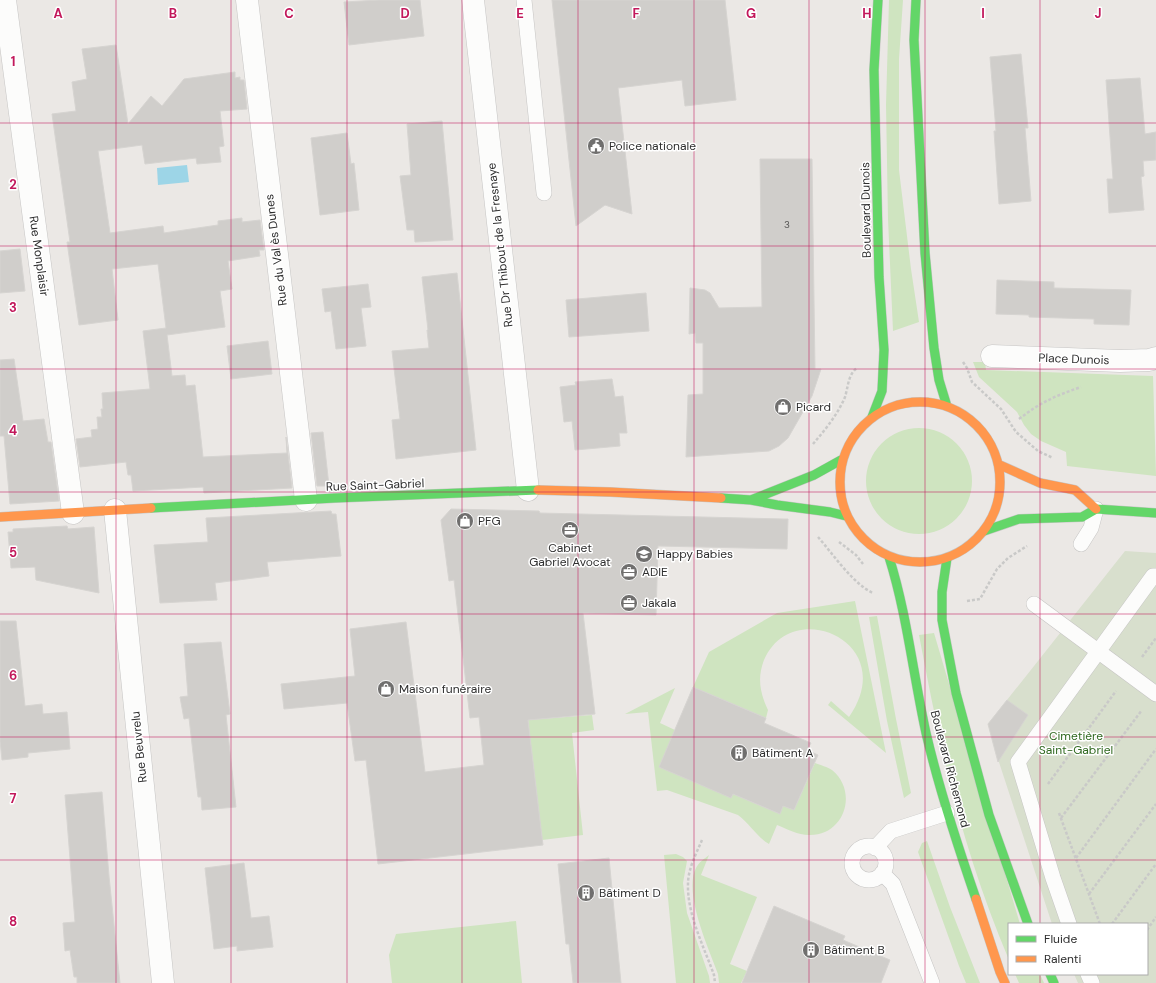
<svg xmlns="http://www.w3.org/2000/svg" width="1156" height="983" viewBox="0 0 1156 983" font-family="'DM Sans',sans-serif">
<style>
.green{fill:#cfe4c0}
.cemetery{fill:#d8dfcd}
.water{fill:#9dd5e7}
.building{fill:#d0cecb;stroke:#d6d4d1}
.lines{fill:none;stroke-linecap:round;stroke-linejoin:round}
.lane-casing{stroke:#c6c5c4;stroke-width:16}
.street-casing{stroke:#c6c5c4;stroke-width:23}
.fast-casing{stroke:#c6c5c4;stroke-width:10}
.slow-casing{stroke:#c6c5c4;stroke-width:10}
.path{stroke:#c9c9c8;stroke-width:2.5;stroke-dasharray:3 2;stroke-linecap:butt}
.lane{stroke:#fcfcfb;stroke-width:15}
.street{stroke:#fcfcfb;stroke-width:22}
.fast{stroke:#63d668;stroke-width:9}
.slow{stroke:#ff974d;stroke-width:9}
.grid{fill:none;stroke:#c2185b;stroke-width:1;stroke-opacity:0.55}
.labels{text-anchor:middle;stroke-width:3;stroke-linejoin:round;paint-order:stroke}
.number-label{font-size:10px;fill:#585857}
.poi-label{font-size:12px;fill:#2e2e2e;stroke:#fff;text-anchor:start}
.street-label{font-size:12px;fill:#2e2e2e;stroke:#fff}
.park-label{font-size:12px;fill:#306920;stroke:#fff}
.grid-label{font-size:13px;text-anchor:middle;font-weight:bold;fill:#c2185b;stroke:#fff;stroke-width:3;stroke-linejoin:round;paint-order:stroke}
</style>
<rect width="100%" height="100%" fill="#ebe8e5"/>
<path class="green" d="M 889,0 L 903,0 L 899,59 L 899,170 L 911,269 L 919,322 L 893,331 L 888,219 L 886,105 Z
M 973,362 L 985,362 L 986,370 L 1153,376 L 1156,476 L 1067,466 L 1066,452 L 1041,441 L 1031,434 L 1024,425 L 1017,412 L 979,377 Z
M866 481a53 53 0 1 1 106 0a53 53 0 1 1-106 0Z
M 855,601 L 886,753 L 828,705 L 831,701 L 849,717 C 901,642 792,595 764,660 C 757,678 760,693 768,710 L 766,718 L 693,687 L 709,652 L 777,613 Z
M 877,616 L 896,719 L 911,793 L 904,798 L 887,721 L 869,617 Z
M 934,633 L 1020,924 L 1009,924 L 1009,960 C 982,896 960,828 945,760 C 935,719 927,677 919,635 Z
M 675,688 L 660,723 L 675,730 L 731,798 L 733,794 L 780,814 L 783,806 L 794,810 L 815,763 C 820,765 828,767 832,770 C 859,792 844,836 809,835 C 798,835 787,829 777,825 L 769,844 C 757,837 750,824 738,815 L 667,790 L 657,791 L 648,712 L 625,714 Z
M 592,715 L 594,730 L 572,733 L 583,835 L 542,840 L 528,720 Z
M 927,841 L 950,907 L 980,983 L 966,983 L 959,966 L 918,852 L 922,843 Z
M 676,854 L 683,857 L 687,861 L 683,883 L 687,913 L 709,976 L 710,983 L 676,983 L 664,855 Z
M 709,855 L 701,875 L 757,897 L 730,964 L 747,971 L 741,983 L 719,983 L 718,974 C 709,949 683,893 696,868 C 699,862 704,859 709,855 Z
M 516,921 L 522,983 L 392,983 L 389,955 L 396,934 Z
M 1015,974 L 1040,974 L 1044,983 L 1019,983 Z"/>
<path class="cemetery" d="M 1125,551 L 1156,553 L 1156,983 L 1078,983 L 1074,974 L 1147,974 L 1147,924 L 1052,924 L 995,750 L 988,724 Z"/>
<path class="water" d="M 187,165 L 189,182 L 158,185 L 157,168 Z"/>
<path class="building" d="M 379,0 L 420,0 L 424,36 L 349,45 L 344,2 Z
M 552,0 L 725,0 L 736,100 L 685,106 L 682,80 L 618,88 L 632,214 L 605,205 L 576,226 Z
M 116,45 L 128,124 L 151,96 L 162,106 L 184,79 L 235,72 L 235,78 L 240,77 L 240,80 L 244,80 L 247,109 L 220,111 L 224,146 L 219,147 L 221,162 L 197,164 L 196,158 L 145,164 L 142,145 L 98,151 L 110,233 L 163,226 L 164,233 L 218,225 L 218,221 L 242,218 L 242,222 L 260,220 L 264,250 L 259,250 L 260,256 L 228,261 L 232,289 L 220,291 L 225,327 L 167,335 L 172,376 L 185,375 L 186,386 L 195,385 L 203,457 L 287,453 L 286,437 L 292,488 L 204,493 L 203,487 L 133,491 L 131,475 L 128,475 L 126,462 L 80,467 L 76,439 L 92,437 L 91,430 L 98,429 L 97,417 L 102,417 L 101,409 L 103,409 L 102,393 L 150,389 L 143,331 L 166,328 L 158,264 L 112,269 L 118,320 L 79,325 L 67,242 L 70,242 L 52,114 L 76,111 L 72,82 L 87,79 L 82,49 Z
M 1021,54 L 1028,128 L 1025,128 L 1031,201 L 999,204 L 994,131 L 996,131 L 990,57 Z
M 1140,78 L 1145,134 L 1156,132 L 1156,160 L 1143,161 L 1144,176 L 1141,177 L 1144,210 L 1109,213 L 1107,179 L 1113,179 L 1106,80 Z
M 442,121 L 453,240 L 415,242 L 414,230 L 407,230 L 400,176 L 411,175 L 407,124 Z
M 347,133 L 351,164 L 354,163 L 359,210 L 320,215 L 311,138 Z
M 760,159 L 812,159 L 815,369 L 821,369 L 812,396 L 788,438 L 779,446 L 769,451 L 686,457 L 688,395 L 703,394 L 703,343 L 696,343 L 695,333 L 689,334 L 690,288 L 705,290 L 710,293 L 719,308 L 762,307 Z
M 20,249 L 25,291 L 0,293 L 0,251 Z
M 457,273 L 476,450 L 396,459 L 392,420 L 400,419 L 392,351 L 429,348 L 427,330 L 428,330 L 422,277 Z
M 997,280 L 1054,282 L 1054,288 L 1131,290 L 1129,325 L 1094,324 L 1094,319 L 1029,317 L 1029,315 L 996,314 Z
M 368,284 L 371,307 L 361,308 L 366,346 L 336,349 L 331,311 L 325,312 L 322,289 Z
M 646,293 L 649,331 L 569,337 L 566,300 Z
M 268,341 L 272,374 L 231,379 L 227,346 Z
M 14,359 L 23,421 L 44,419 L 48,442 L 51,442 L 59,501 L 10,504 L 4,436 L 0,436 L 0,360 Z
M 612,379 L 615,397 L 623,396 L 627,433 L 619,433 L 620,446 L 575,450 L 572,421 L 564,422 L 560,387 L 576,385 L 575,382 Z
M 323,432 L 329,486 L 317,486 L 311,433 Z
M 451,509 L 539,511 L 540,513 L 784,519 L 788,519 L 787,549 L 658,546 L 656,615 L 583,613 L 595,714 L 528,720 L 543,845 L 378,864 L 366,760 L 355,761 L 347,703 L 284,709 L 281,684 L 355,676 L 350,629 L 406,622 L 425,772 L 484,765 L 479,717 L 470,718 L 454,580 L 449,581 L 441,520 Z
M 331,511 L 332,514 L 336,514 L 341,556 L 267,562 L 269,576 L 215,583 L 217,600 L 160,603 L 154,545 L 208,542 L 206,518 Z
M 67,526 L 68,529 L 94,527 L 99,593 L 36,580 L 35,567 L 11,568 L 8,532 L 13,532 L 13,529 Z
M 0,621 L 16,621 L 25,706 L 42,704 L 43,714 L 67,712 L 70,749 L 28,753 L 28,757 L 2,760 L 0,741 Z
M 221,642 L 230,714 L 226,715 L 236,807 L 202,810 L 201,797 L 198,797 L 189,718 L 184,719 L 180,697 L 188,696 L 184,644 Z
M 693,687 L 766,718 L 764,723 L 811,743 L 807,750 L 818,755 L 794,810 L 783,806 L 780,814 L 733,794 L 731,798 L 659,767 Z
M 1007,700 L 1028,715 L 998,762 L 988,724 Z
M 102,792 L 109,876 L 120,983 L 77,983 L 77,977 L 74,977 L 70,950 L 65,951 L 63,923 L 75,922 L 65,795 Z
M 609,858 L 621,983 L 573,983 L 569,944 L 566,944 L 558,864 Z
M 244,863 L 251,918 L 269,916 L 273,947 L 237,951 L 237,946 L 214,949 L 205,868 Z
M 774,906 L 845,936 L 843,940 L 890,960 L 881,983 L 742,983 Z"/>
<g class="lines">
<g class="lane-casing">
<path id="lane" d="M 524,0 L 544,193
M 1081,544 L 1091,528 L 1096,509
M 1034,604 L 1156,694
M852 863a17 17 0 1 1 34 0a17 17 0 1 1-34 0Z
M 875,848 L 891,831 L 947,813
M 882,873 L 893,884 L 932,983
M 1069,924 L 1053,878 L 1018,762 L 1153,576 L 1156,576
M 1088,974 L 1092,983"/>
</g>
<g class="street-casing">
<path id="street" d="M 5,0 L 73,513
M 247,0 L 306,500
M 473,0 L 528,490
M 992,356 L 1120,361 L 1149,360 L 1156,358
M 115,510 L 163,983"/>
</g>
<g class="fast-casing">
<path id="fast" d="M 916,0 L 914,40 L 925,253 L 934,348 L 939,380 L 946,403
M 872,417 L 882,391 L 884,350 L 879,277 L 874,70 L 878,0
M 721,498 L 751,500 L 777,505 L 830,512 L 846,516
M 751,500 L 814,475 L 841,460
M 151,508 L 335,498 L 538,490
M 984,531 L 1019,519 L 1082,517 L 1096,509 L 1156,513
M 889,557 C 907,614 913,674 926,733 C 939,789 957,844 976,899
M 947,558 L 942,592 L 942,620 L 956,693 L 989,815 L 1028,924
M 1050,974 L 1054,983"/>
</g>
<g class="slow-casing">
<path id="slow" d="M840 482a80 80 0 1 1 160 0a80 80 0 1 1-160 0Z
M 1000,465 L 1040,483 L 1075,490 L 1096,509
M 538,490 L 610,492 L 721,498
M 0,517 L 151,508
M 976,899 L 1000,972 L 1005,983"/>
</g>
<path class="path" d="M 963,362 L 967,368 L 972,382 L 1001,409 L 1016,432 L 1038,451 L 1053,458
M 1019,419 C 1041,402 1055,396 1081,387
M 813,444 C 825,430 838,414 845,397 C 848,388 848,374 857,368
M 818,537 C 833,554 853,584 873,593
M 839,542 L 856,555 L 863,564
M 967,601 L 980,599 L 997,569 L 1008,558 L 1027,546
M 1142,657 L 1156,638
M 1048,784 L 1116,691
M 1059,813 L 1100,924
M 1061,818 L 1142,710
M 702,840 C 696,854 688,869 688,884 C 687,914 704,947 714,975 L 715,983
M 1076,858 L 1156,749
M 1089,894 L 1156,804
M 1112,924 L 1156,864
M 1147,930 L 1156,917"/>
<use href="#lane" class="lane"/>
<use href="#street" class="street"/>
<use href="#fast" class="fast"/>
<use href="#slow" class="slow"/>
</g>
<path class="grid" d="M 116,0 L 116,983M 231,0 L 231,983M 347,0 L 347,983M 462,0 L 462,983M 578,0 L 578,983M 694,0 L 694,983M 809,0 L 809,983M 925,0 L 925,983M 1040,0 L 1040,924M 0,123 L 1156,123M 0,246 L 1156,246M 0,369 L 1156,369M 0,492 L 1156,492M 0,614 L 1156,614M 0,737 L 1156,737M 0,860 L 1156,860M 1040,974 L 1040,983"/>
<defs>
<g id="civic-disc" transform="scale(0.9)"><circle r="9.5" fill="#706f6e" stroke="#fff"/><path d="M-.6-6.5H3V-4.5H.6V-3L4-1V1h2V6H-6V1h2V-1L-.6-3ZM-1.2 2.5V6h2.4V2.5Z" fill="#fff"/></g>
<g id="shop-disc" transform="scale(0.9)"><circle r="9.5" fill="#706f6e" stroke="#fff"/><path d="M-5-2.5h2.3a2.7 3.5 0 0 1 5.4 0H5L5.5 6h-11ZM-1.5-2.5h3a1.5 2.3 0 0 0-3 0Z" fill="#fff"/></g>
<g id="office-disc" transform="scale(0.9)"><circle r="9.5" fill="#706f6e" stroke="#fff"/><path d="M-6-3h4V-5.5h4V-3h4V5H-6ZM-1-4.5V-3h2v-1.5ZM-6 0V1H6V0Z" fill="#fff"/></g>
<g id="school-disc" transform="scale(0.9)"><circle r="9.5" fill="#706f6e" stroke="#fff"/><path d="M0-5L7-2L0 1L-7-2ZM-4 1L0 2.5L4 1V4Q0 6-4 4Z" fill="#fff"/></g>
<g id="building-disc" transform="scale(0.9)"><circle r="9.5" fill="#706f6e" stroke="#fff"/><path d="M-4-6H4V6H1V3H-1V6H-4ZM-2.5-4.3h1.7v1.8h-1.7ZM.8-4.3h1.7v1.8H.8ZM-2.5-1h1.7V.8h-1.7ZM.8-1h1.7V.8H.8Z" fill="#fff"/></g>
</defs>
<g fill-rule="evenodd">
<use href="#civic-disc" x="596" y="146"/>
<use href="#shop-disc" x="783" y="407"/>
<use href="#shop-disc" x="465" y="521"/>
<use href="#office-disc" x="570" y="530"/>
<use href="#school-disc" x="644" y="554"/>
<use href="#office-disc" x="629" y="572"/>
<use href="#office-disc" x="629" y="603"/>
<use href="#shop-disc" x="386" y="689"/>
<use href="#building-disc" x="739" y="753"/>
<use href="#building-disc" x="586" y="893"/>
<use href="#building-disc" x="811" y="950"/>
</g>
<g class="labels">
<g class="number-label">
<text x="787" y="228">3</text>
</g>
<g class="poi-label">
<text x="609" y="150">Police nationale</text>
<text x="796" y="411">Picard</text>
<text x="478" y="525">PFG</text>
<text x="570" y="552" text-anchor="middle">Cabinet<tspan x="570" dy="14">Gabriel Avocat</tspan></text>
<text x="657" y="558">Happy Babies</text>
<text x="642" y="576">ADIE</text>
<text x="642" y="607">Jakala</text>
<text x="399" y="693">Maison funéraire</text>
<text x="752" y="757">Bâtiment A</text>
<text x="599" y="897">Bâtiment D</text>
<text x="824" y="954">Bâtiment B</text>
</g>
<g class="street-label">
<text transform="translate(866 210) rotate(-91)" y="4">Boulevard Dunois</text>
<text transform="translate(500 245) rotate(-96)" y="4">Rue Dr Thibout de la Fresnaye</text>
<text transform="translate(276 250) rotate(-97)" y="4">Rue du Val ès Dunes</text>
<text transform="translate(39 256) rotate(82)" y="4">Rue Monplaisir</text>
<text transform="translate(1074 359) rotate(2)" y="4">Place Dunois</text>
<text transform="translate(375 485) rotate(-2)" y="4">Rue Saint-Gabriel</text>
<text transform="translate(139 747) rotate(-96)" y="4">Rue Beuvrelu</text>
<text transform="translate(950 769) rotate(75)" y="4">Boulevard Richemond</text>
</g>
<g class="park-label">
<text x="1076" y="740">Cimetière<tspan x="1076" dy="14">Saint-Gabriel</tspan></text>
</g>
</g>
<g class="grid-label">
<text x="58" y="18">A</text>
<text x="173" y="18">B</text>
<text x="289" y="18">C</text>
<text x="405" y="18">D</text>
<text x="520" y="18">E</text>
<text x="636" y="18">F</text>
<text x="751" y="18">G</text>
<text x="867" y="18">H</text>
<text x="983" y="18">I</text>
<text x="1098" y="18">J</text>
<text x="13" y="66">1</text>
<text x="13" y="189">2</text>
<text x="13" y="312">3</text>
<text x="13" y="435">4</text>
<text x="13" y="557">5</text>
<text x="13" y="680">6</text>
<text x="13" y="803">7</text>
<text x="13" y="926">8</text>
</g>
<rect x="1008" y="923" width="140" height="52" fill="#ffffff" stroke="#ababab"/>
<rect x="1016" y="936" width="20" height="6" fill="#63d668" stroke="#ababab"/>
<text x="1044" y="943" font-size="12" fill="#2e2e2e">Fluide</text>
<rect x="1016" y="956" width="20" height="6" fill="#ff974d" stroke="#ababab"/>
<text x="1044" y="963" font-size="12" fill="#2e2e2e">Ralenti</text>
</svg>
